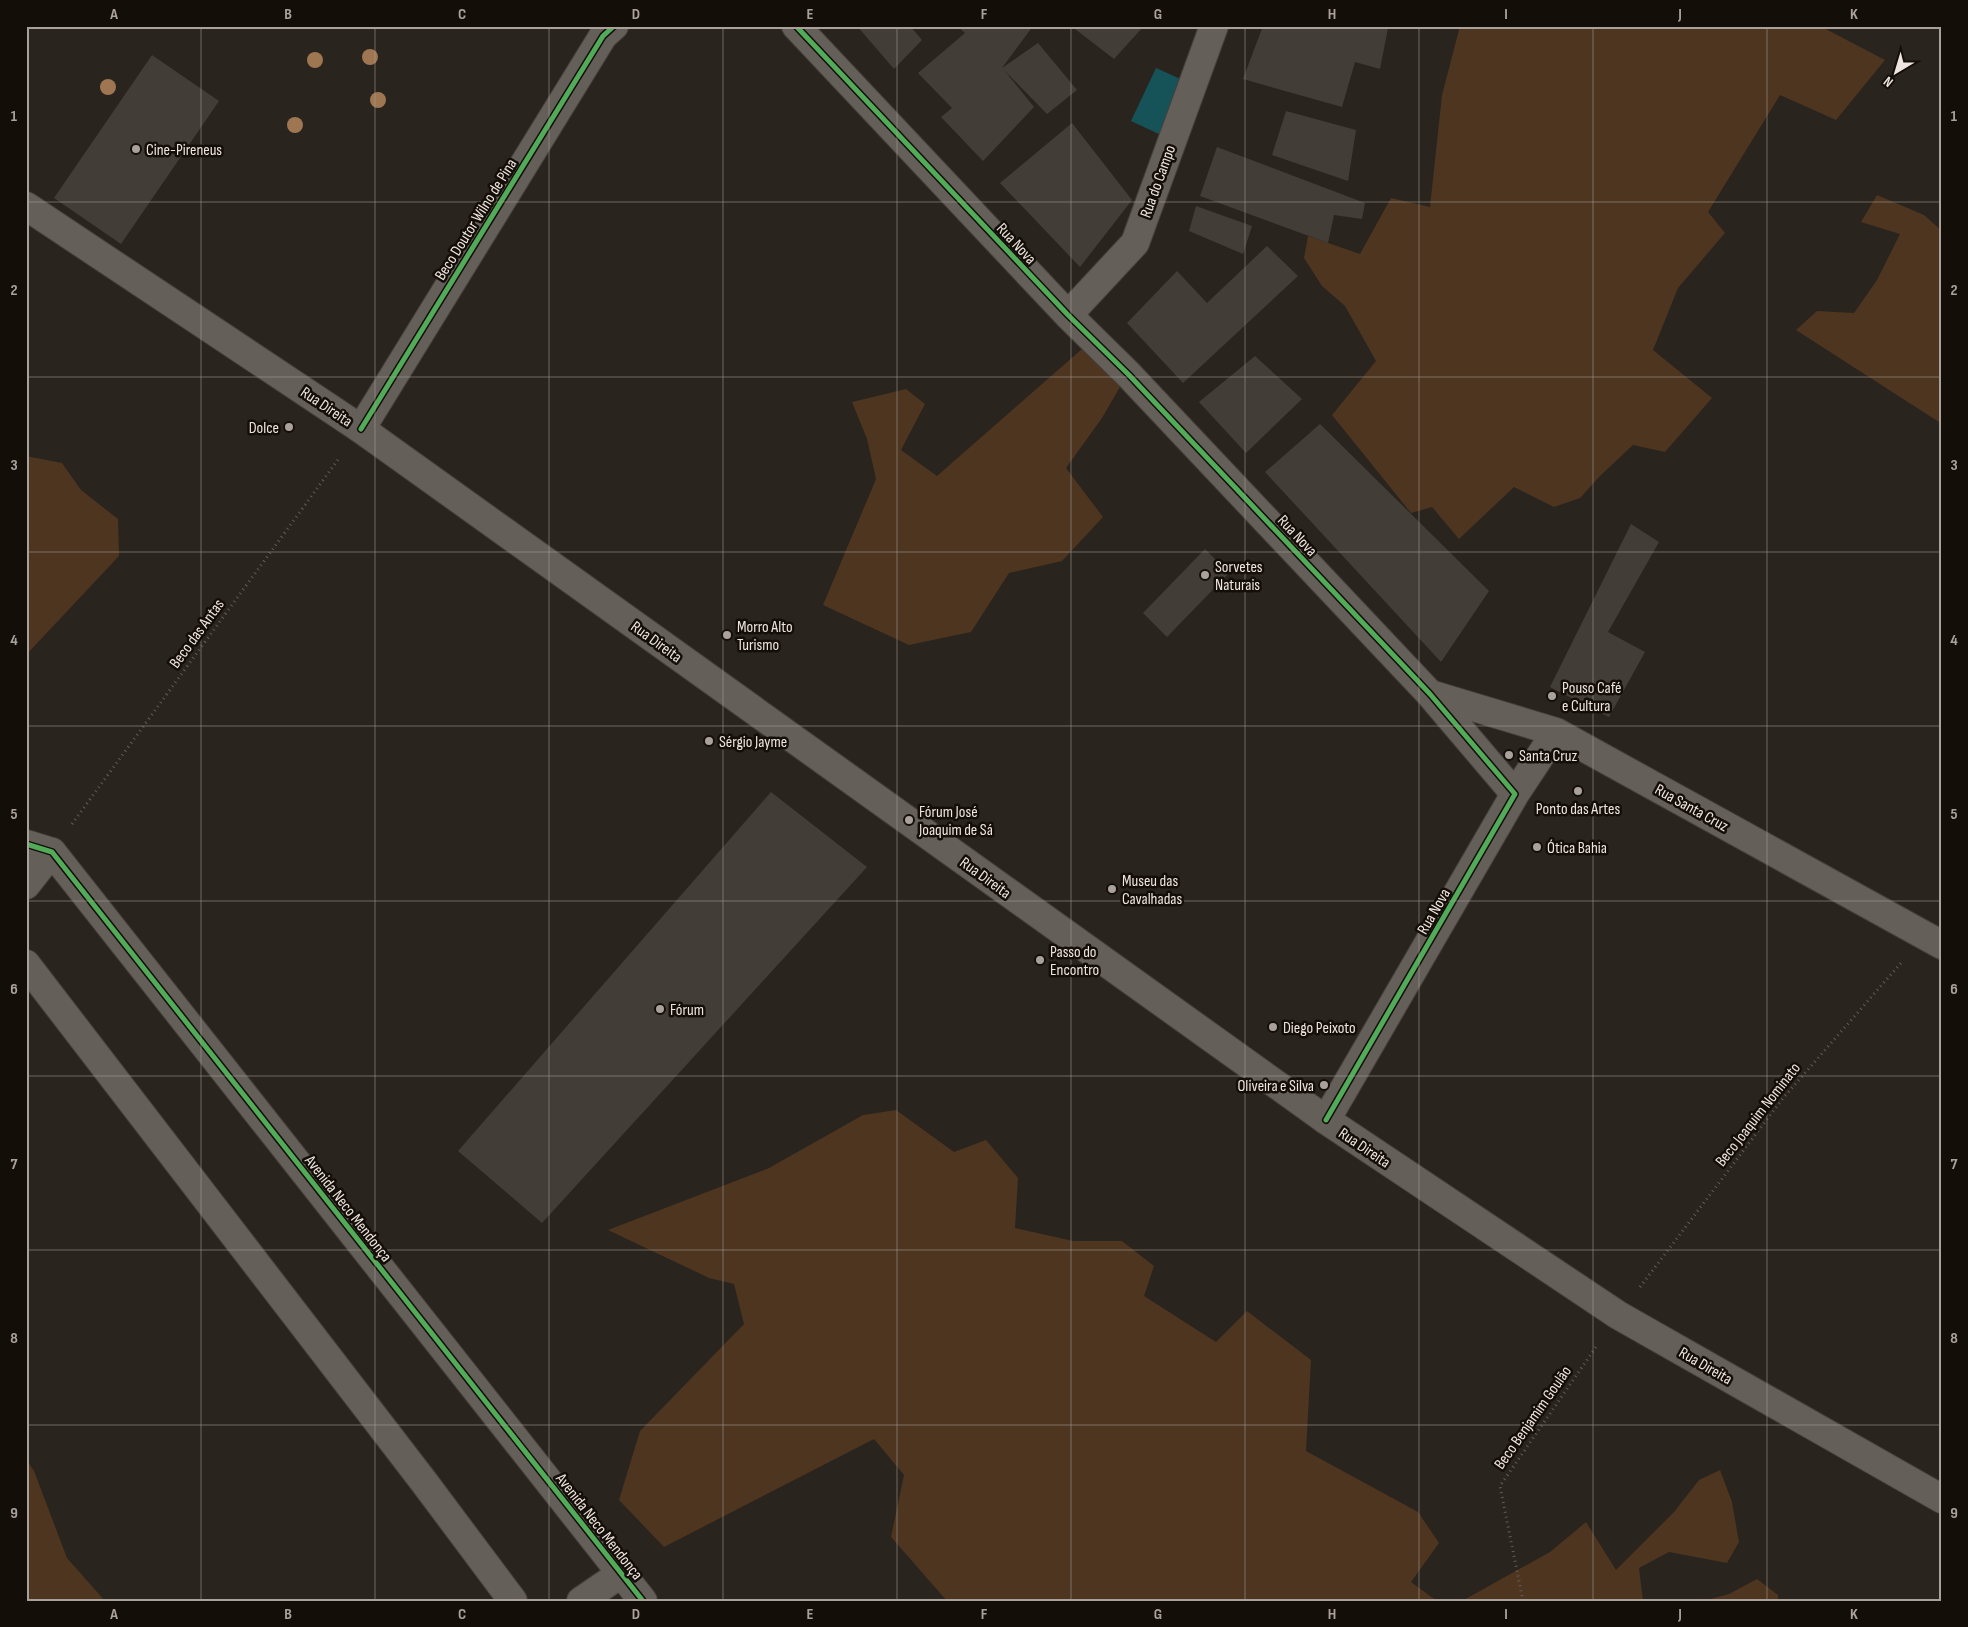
<svg xmlns="http://www.w3.org/2000/svg" width="1968" height="1627" viewBox="0 0 1968 1627" font-family="'Sofia Sans Condensed',sans-serif">
<style>
.green{fill:#4d3520}
.water{fill:#165359}
.building{fill:#433d38}
.lines{fill:none;stroke-linecap:round;stroke-linejoin:round}
.minor-casing{stroke:#47403c;stroke-width:30}
.tertiary-casing{stroke:#47403c;stroke-width:30}
.secondary-casing{stroke:#47403c;stroke-width:30}
.path{stroke:#625c58;stroke-width:3;stroke-dasharray:1 4;stroke-linecap:butt}
.minor{stroke:#655f5a;stroke-width:28}
.tertiary{stroke:#655f5a;stroke-width:28}
.secondary{stroke:#655f5a;stroke-width:28}
.cycleway-casing{stroke:#140e09;stroke-width:8}
.cycleway{stroke:#51ab58;stroke-width:5}
.tree{fill:#9f7652}
.grid{fill:none;stroke:#aaa19b;stroke-width:1;stroke-opacity:0.55}
.poi-dot{fill:#aaa19b;stroke:#140e09;stroke-width:2}
.labels{text-anchor:middle;stroke-width:5;stroke-linejoin:round;paint-order:stroke}
.poi-label{font-size:16px;fill:#efe5de;stroke:#140e09;text-anchor:start}
.street-label{font-size:16px;fill:#efe5de;stroke:#140e09}
.neatline{fill:none;stroke:#aaa19b;stroke-width:2}
.grid-label{font-size:16px;text-anchor:middle;font-weight:bold;fill:#aaa19b}
</style>
<rect width="100%" height="100%" fill="#2a241e"/>
<path class="green" d="M 1460,26 L 1820,26 L 1885,60 L 1836,120 L 1780,95 L 1708,212 L 1725,233 L 1678,288 L 1653,350 L 1712,398 L 1665,452 L 1633,445 L 1601,475 L 1580,498 L 1554,507 L 1514,487 L 1459,539 L 1432,507 L 1411,513 L 1332,415 L 1376,361 L 1345,306 L 1322,286 L 1304,258 L 1308,236 L 1360,254 L 1391,198 L 1430,207 L 1442,95 Z
M 1877,195 L 1924,215 L 1942,231 L 1942,424 L 1796,330 L 1817,311 L 1854,313 L 1877,280 L 1900,234 L 1861,222 Z
M 1082,349 L 1124,380 L 1102,418 L 1066,468 L 1103,517 L 1062,561 L 1009,573 L 971,632 L 909,645 L 823,605 L 876,479 L 867,439 L 852,402 L 906,389 L 925,404 L 901,450 L 937,476 Z
M 26,456 L 62,463 L 81,490 L 118,519 L 119,556 L 26,655 Z
M 896,1110 L 954,1152 L 986,1140 L 1018,1178 L 1015,1228 L 1073,1241 L 1122,1241 L 1154,1266 L 1144,1296 L 1216,1342 L 1247,1311 L 1311,1360 L 1306,1451 L 1418,1512 L 1439,1543 L 1411,1582 L 1437,1601 L 947,1601 L 891,1537 L 904,1475 L 874,1439 L 664,1547 L 619,1500 L 640,1431 L 744,1324 L 734,1284 L 709,1278 L 608,1230 L 769,1168 L 863,1115 Z
M 26,1459 L 34,1471 L 67,1558 L 105,1601 L 26,1601 Z
M 1720,1470 L 1732,1502 L 1739,1542 L 1727,1563 L 1669,1552 L 1639,1568 L 1643,1601 L 1462,1601 L 1550,1552 L 1586,1522 L 1616,1570 L 1674,1512 L 1699,1480 Z
M 1757,1579 L 1778,1595 L 1778,1601 L 1703,1601 L 1729,1594 Z"/>
<path class="water" d="M 1156,68 L 1185,81 L 1161,135 L 1131,121 Z"/>
<path class="building" d="M 857,26 L 910,26 L 922,40 L 894,69 Z
M 957,26 L 1033,26 L 1002,68 L 1038,43 L 1077,90 L 1047,114 L 1004,70 L 1034,107 L 983,161 L 941,117 L 952,108 L 918,73 L 965,33 Z
M 1077,26 L 1144,26 L 1114,59 L 1075,29 Z
M 1263,26 L 1383,26 L 1388,28 L 1380,69 L 1355,62 L 1342,107 L 1243,79 Z
M 152,55 L 219,101 L 121,244 L 54,198 Z
M 1286,111 L 1356,130 L 1348,181 L 1272,155 Z
M 1072,123 L 1132,200 L 1080,267 L 1000,183 Z
M 1217,147 L 1365,203 L 1362,219 L 1334,215 L 1328,243 L 1200,196 Z
M 1196,206 L 1252,226 L 1243,254 L 1189,231 Z
M 1267,246 L 1298,276 L 1183,383 L 1127,323 L 1177,271 L 1207,303 Z
M 1255,356 L 1302,399 L 1246,453 L 1199,402 Z
M 1320,424 L 1489,591 L 1441,662 L 1265,472 Z
M 1631,524 L 1659,542 L 1608,632 L 1645,652 L 1609,717 L 1550,687 Z
M 1205,549 L 1229,573 L 1167,637 L 1143,613 Z
M 771,792 L 867,867 L 542,1223 L 458,1151 Z"/>
<g class="lines">
<g class="minor-casing">
<path id="minor" d="M 796,26 L 1068,315 L 1129,375 L 1430,694 L 1515,794 L 1326,1120
M 1068,315 L 1135,243 L 1214,26
M 361,429 L 603,36 L 614,26
M 1430,694 L 1556,732 L 1942,945
M 1515,794 L 1556,732
M 26,885 L 52,852
M 581,1601 L 622,1573"/>
</g>
<g class="tertiary-casing">
<path id="tertiary" d="M 26,844 L 52,852 L 643,1601"/>
</g>
<g class="secondary-casing">
<path id="secondary" d="M 26,206 L 361,429 L 1326,1120 L 1618,1315 L 1942,1499
M 26,964 L 424,1482 L 513,1601"/>
</g>
<path class="path" d="M 72,824 L 340,457
M 1640,1287 L 1784,1097 L 1901,963
M 1523,1601 L 1500,1486 L 1598,1344"/>
<use href="#minor" class="minor"/>
<use href="#tertiary" class="tertiary"/>
<use href="#secondary" class="secondary"/>
<g class="cycleway-casing">
<path id="cycleway" d="M 796,26 L 1068,315 L 1129,375 L 1430,694 L 1515,794 L 1326,1120
M 361,429 L 603,36 L 614,26
M 26,844 L 52,852 L 643,1601"/>
</g>
<use href="#cycleway" class="cycleway"/>
</g>
<g class="tree">
<circle cx="370" cy="57" r="8"/>
<circle cx="315" cy="60" r="8"/>
<circle cx="108" cy="87" r="8"/>
<circle cx="378" cy="100" r="8"/>
<circle cx="295" cy="125" r="8"/>
</g>
<path class="grid" d="M 201,26 L 201,1601M 375,26 L 375,1601M 549,26 L 549,1601M 723,26 L 723,1601M 897,26 L 897,1601M 1071,26 L 1071,1601M 1245,26 L 1245,1601M 1419,26 L 1419,1601M 1593,26 L 1593,1601M 1767,26 L 1767,1601M 26,202 L 1942,202M 26,377 L 1942,377M 26,552 L 1942,552M 26,726 L 1942,726M 26,901 L 1942,901M 26,1076 L 1942,1076M 26,1250 L 1942,1250M 26,1425 L 1942,1425"/>
<g class="poi-dot">
<circle cx="136" cy="149" r="5"/>
<circle cx="289" cy="427" r="5"/>
<circle cx="1205" cy="575" r="5"/>
<circle cx="727" cy="635" r="5"/>
<circle cx="1552" cy="696" r="5"/>
<circle cx="709" cy="741" r="5"/>
<circle cx="1509" cy="755" r="5"/>
<circle cx="1578" cy="791" r="5"/>
<circle cx="909" cy="820" r="5"/>
<circle cx="1537" cy="847" r="5"/>
<circle cx="1112" cy="889" r="5"/>
<circle cx="1040" cy="960" r="5"/>
<circle cx="660" cy="1009" r="5"/>
<circle cx="1273" cy="1027" r="5"/>
<circle cx="1324" cy="1085" r="5"/>
</g>
<g class="labels">
<g class="poi-label">
<text x="146" y="155">Cine-Pireneus</text>
<text x="279" y="433" text-anchor="end">Dolce</text>
<text x="1215" y="572">Sorvetes<tspan x="1215" dy="18">Naturais</tspan></text>
<text x="737" y="632">Morro Alto<tspan x="737" dy="18">Turismo</tspan></text>
<text x="1562" y="693">Pouso Café<tspan x="1562" dy="18">e Cultura</tspan></text>
<text x="719" y="747">Sérgio Jayme</text>
<text x="1519" y="761">Santa Cruz</text>
<text x="1578" y="814" text-anchor="middle">Ponto das Artes</text>
<text x="919" y="817">Fórum José<tspan x="919" dy="18">Joaquim de Sá</tspan></text>
<text x="1547" y="853">Ótica Bahia</text>
<text x="1122" y="886">Museu das<tspan x="1122" dy="18">Cavalhadas</tspan></text>
<text x="1050" y="957">Passo do<tspan x="1050" dy="18">Encontro</tspan></text>
<text x="670" y="1015">Fórum</text>
<text x="1283" y="1033">Diego Peixoto</text>
<text x="1314" y="1091" text-anchor="end">Oliveira e Silva</text>
</g>
<g class="street-label">
<text transform="translate(1157 181) rotate(-70)" y="6">Rua do Campo</text>
<text transform="translate(475 219) rotate(-58)" y="6">Beco Doutor Wilno de Pina</text>
<text transform="translate(1017 243) rotate(47)" y="6">Rua Nova</text>
<text transform="translate(327 406) rotate(34)" y="6">Rua Direita</text>
<text transform="translate(1298 535) rotate(47)" y="6">Rua Nova</text>
<text transform="translate(196 633) rotate(-54)" y="6">Beco das Antas</text>
<text transform="translate(657 641) rotate(36)" y="6">Rua Direita</text>
<text transform="translate(1692 807) rotate(29)" y="6">Rua Santa Cruz</text>
<text transform="translate(986 877) rotate(36)" y="6">Rua Direita</text>
<text transform="translate(1433 911) rotate(-60)" y="6">Rua Nova</text>
<text transform="translate(1757 1114) rotate(-52)" y="6">Beco Joaquim Nominato</text>
<text transform="translate(1365 1147) rotate(34)" y="6">Rua Direita</text>
<text transform="translate(349 1208) rotate(52)" y="6">Avenida Neco Mendonça</text>
<text transform="translate(1706 1365) rotate(30)" y="6">Rua Direita</text>
<text transform="translate(1532 1417) rotate(-55)" y="6">Beco Benjamim Goulão</text>
<text transform="translate(600 1526) rotate(52)" y="6">Avenida Neco Mendonça</text>
</g>
</g>
<rect width="1968" height="1627" fill="none" stroke="#140e09" stroke-width="55"/>
<g transform="translate(1896 72) rotate(218)" stroke="#140e09" stroke-width="4" paint-order="stroke">
<path d="M0-4L9 19L0 12L-9 19Z" fill="#efe5de"/>
<text y="-8" font-size="14" font-weight="bold" text-anchor="middle" fill="#efe5de">N</text>
</g>
<rect x="28" y="28" width="1912" height="1572" class="neatline"/>
<g class="grid-label">
<text x="114" y="19">A</text>
<text x="288" y="19">B</text>
<text x="462" y="19">C</text>
<text x="636" y="19">D</text>
<text x="810" y="19">E</text>
<text x="984" y="19">F</text>
<text x="1158" y="19">G</text>
<text x="1332" y="19">H</text>
<text x="1506" y="19">I</text>
<text x="1680" y="19">J</text>
<text x="1854" y="19">K</text>
<text x="14" y="121">1</text>
<text x="1954" y="121">1</text>
<text x="14" y="295">2</text>
<text x="1954" y="295">2</text>
<text x="14" y="470">3</text>
<text x="1954" y="470">3</text>
<text x="14" y="645">4</text>
<text x="1954" y="645">4</text>
<text x="14" y="819">5</text>
<text x="1954" y="819">5</text>
<text x="14" y="994">6</text>
<text x="1954" y="994">6</text>
<text x="14" y="1169">7</text>
<text x="1954" y="1169">7</text>
<text x="14" y="1343">8</text>
<text x="1954" y="1343">8</text>
<text x="14" y="1518">9</text>
<text x="1954" y="1518">9</text>
<text x="114" y="1619">A</text>
<text x="288" y="1619">B</text>
<text x="462" y="1619">C</text>
<text x="636" y="1619">D</text>
<text x="810" y="1619">E</text>
<text x="984" y="1619">F</text>
<text x="1158" y="1619">G</text>
<text x="1332" y="1619">H</text>
<text x="1506" y="1619">I</text>
<text x="1680" y="1619">J</text>
<text x="1854" y="1619">K</text>
</g>
</svg>
